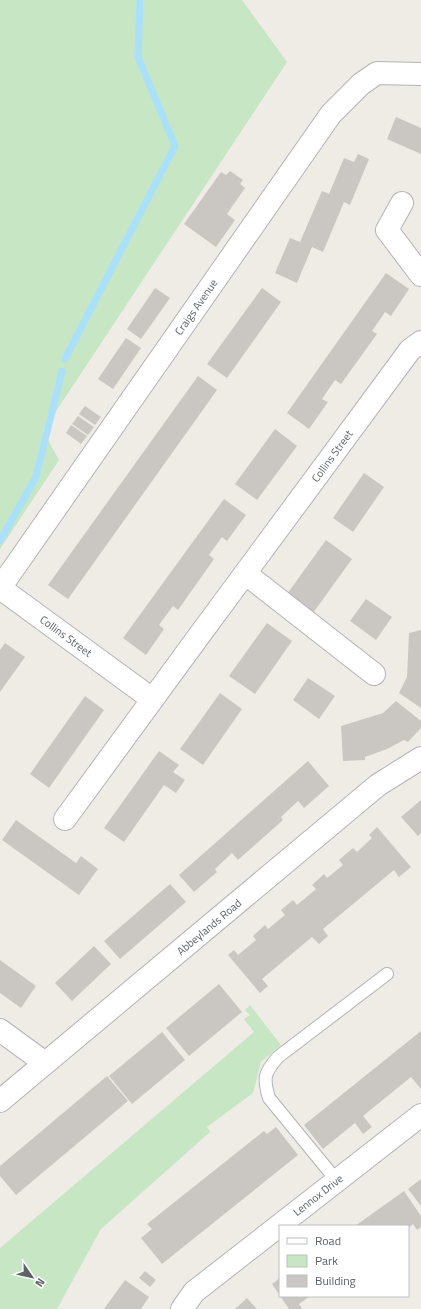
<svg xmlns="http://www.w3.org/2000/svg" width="421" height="1309" viewBox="0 0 421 1309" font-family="'Titillium Web',sans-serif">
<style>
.green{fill:#c7e6c3}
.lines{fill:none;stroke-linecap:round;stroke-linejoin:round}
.stream{stroke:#a9e1fc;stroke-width:7}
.building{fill:#cac7c3}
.lane-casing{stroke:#b1b4b8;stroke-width:14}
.street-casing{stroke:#b1b4b8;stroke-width:24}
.lane{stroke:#fff;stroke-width:12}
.street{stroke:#fff;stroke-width:22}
.labels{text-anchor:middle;stroke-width:3;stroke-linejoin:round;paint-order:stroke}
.street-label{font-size:11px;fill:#5d6266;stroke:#fff}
</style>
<rect width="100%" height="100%" fill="#efece6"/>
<path class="green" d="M 0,0 L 242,0 L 287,62 L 43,431 L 59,460 L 0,549 Z
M 250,1005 L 281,1045 L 261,1062 L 253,1093 L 207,1127 L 210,1132 L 101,1229 L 57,1309 L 0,1309 L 0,1248 L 254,1032 L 244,1019 L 250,1015 L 245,1010 Z"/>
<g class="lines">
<path class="stream" d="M 65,359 L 175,146 L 138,57 L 140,0
M 0,541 L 36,477 L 62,371"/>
</g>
<path class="building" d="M 396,117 L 421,128 L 421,154 L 387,139 Z
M 358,154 L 369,159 L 350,205 L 344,202 L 323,252 L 312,247 L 297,283 L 275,273 L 290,238 L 300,242 L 322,191 L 329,194 L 344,158 L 354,162 Z
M 230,171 L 243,180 L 240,184 L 245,188 L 227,214 L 235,220 L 216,247 L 184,224 L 221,172 L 226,175 Z
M 386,273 L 409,289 L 391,316 L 385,312 L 372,331 L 377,334 L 341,384 L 335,380 L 322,399 L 328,402 L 309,429 L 287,413 Z
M 155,288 L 170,298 L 141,339 L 127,329 Z
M 262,288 L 281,302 L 227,378 L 207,364 Z
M 126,338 L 141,348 L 113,389 L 98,379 Z
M 198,376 L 217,390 L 68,599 L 48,585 Z
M 85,406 L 101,417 L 95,425 L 79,414 Z
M 78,416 L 94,427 L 88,435 L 72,424 Z
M 71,425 L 87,436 L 81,444 L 66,433 Z
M 275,429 L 297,446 L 257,500 L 235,484 Z
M 364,473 L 384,487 L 353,532 L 333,518 Z
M 224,499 L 246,515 L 227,541 L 222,537 L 209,555 L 214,559 L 178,610 L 173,606 L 159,625 L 164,629 L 146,655 L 123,638 Z
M 326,540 L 352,559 L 313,613 L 287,594 Z
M 366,599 L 392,617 L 376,640 L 350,621 Z
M 267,623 L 292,641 L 255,694 L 229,676 Z
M 421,630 L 421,708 L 399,693 L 407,677 L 409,633 Z
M 5,643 L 25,657 L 0,692 L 0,650 Z
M 308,678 L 335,696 L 319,719 L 293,700 Z
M 220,693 L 242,709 L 203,765 L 180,749 Z
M 85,696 L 104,710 L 49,788 L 30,774 Z
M 396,701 L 421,721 L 421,728 L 408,742 L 404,740 L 387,749 L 365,757 L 365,760 L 343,761 L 341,726 L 383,713 Z
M 159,751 L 179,765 L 173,772 L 185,780 L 176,793 L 164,785 L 124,842 L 104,828 Z
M 308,761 L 329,786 L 304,808 L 298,801 L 281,817 L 283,820 L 238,860 L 232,853 L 215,869 L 217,872 L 194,892 L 179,875 Z
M 421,800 L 421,833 L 418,836 L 401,817 Z
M 16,820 L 76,863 L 81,856 L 98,869 L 79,895 L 2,840 Z
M 377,827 L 411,867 L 399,877 L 394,870 L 323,929 L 328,936 L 319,944 L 312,937 L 262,979 L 268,986 L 260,993 L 228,955 L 234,950 L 238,955 L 256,940 L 253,936 L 265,925 L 268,929 L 285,915 L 281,910 L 293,900 L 297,905 L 316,889 L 312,885 L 324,874 L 327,878 L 343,865 L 339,860 L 353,848 L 357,852 L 372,838 L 369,835 Z
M 170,884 L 186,902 L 120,959 L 104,941 Z
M 94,946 L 111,964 L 72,1001 L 55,983 Z
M 0,960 L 36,986 L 21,1008 L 0,993 Z
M 219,984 L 242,1012 L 189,1056 L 166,1028 Z
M 421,1031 L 421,1089 L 411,1077 L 363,1116 L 372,1127 L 363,1134 L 355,1123 L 323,1149 L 304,1125 Z
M 162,1032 L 185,1060 L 132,1104 L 109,1076 Z
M 107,1076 L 128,1101 L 16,1195 L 0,1176 L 0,1166 Z
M 276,1127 L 298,1155 L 162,1264 L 141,1238 L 152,1229 L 147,1224 L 264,1131 L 267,1134 Z
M 421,1179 L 421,1206 L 408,1189 Z
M 404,1191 L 421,1216 L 421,1227 L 417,1230 L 413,1224 L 408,1228 L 408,1226 L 355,1226 Z
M 145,1271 L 156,1280 L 150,1287 L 139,1278 Z
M 280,1278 L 280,1296 L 310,1296 L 299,1304 L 302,1309 L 289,1309 L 272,1284 Z
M 125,1280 L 149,1297 L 141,1309 L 104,1309 Z
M 247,1298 L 257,1309 L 235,1309 Z"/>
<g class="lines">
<g class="lane-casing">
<path id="lane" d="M 337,1181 L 269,1098 C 263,1078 264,1073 278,1057 L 387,974"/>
</g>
<g class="street-casing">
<path id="street" d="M 402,203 L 387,230 L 421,275
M 246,574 L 374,674
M 0,588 L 331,114 L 361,84 L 377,73 L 421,74
M 0,588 L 152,699
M 65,819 C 179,662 295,506 410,350 L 421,342
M 0,1030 L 45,1063
M 0,1101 L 378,785 L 421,758
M 182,1309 L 194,1292 L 421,1115"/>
</g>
<use href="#lane" class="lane"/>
<use href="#street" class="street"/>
</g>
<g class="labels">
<g class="street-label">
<text transform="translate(196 307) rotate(-55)" y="4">Craigs Avenue</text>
<text transform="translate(332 456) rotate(-54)" y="4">Collins Street</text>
<text transform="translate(66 636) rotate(36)" y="4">Collins Street</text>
<text transform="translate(209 927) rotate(-40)" y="4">Abbeylands Road</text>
<text transform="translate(318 1195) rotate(-38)" y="4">Lennox Drive</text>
</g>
</g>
<rect x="279" y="1225" width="130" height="72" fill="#ffffff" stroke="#bec0c2"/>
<rect x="287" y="1238" width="20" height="6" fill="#ffffff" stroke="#bec0c2"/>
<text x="315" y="1245" font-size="12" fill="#5d6266">Road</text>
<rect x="287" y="1255" width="20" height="12" fill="#c7e6c3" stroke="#bec0c2"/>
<text x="315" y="1265" font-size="12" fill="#5d6266">Park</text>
<rect x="287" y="1275" width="20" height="12" fill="#cac7c3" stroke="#bec0c2"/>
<text x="315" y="1285" font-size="12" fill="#5d6266">Building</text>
<g transform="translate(32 1277) rotate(124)" stroke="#ffffff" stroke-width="3" paint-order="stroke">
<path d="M0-3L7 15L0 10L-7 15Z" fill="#5d6266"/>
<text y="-6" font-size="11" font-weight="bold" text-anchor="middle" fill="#5d6266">N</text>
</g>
</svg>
